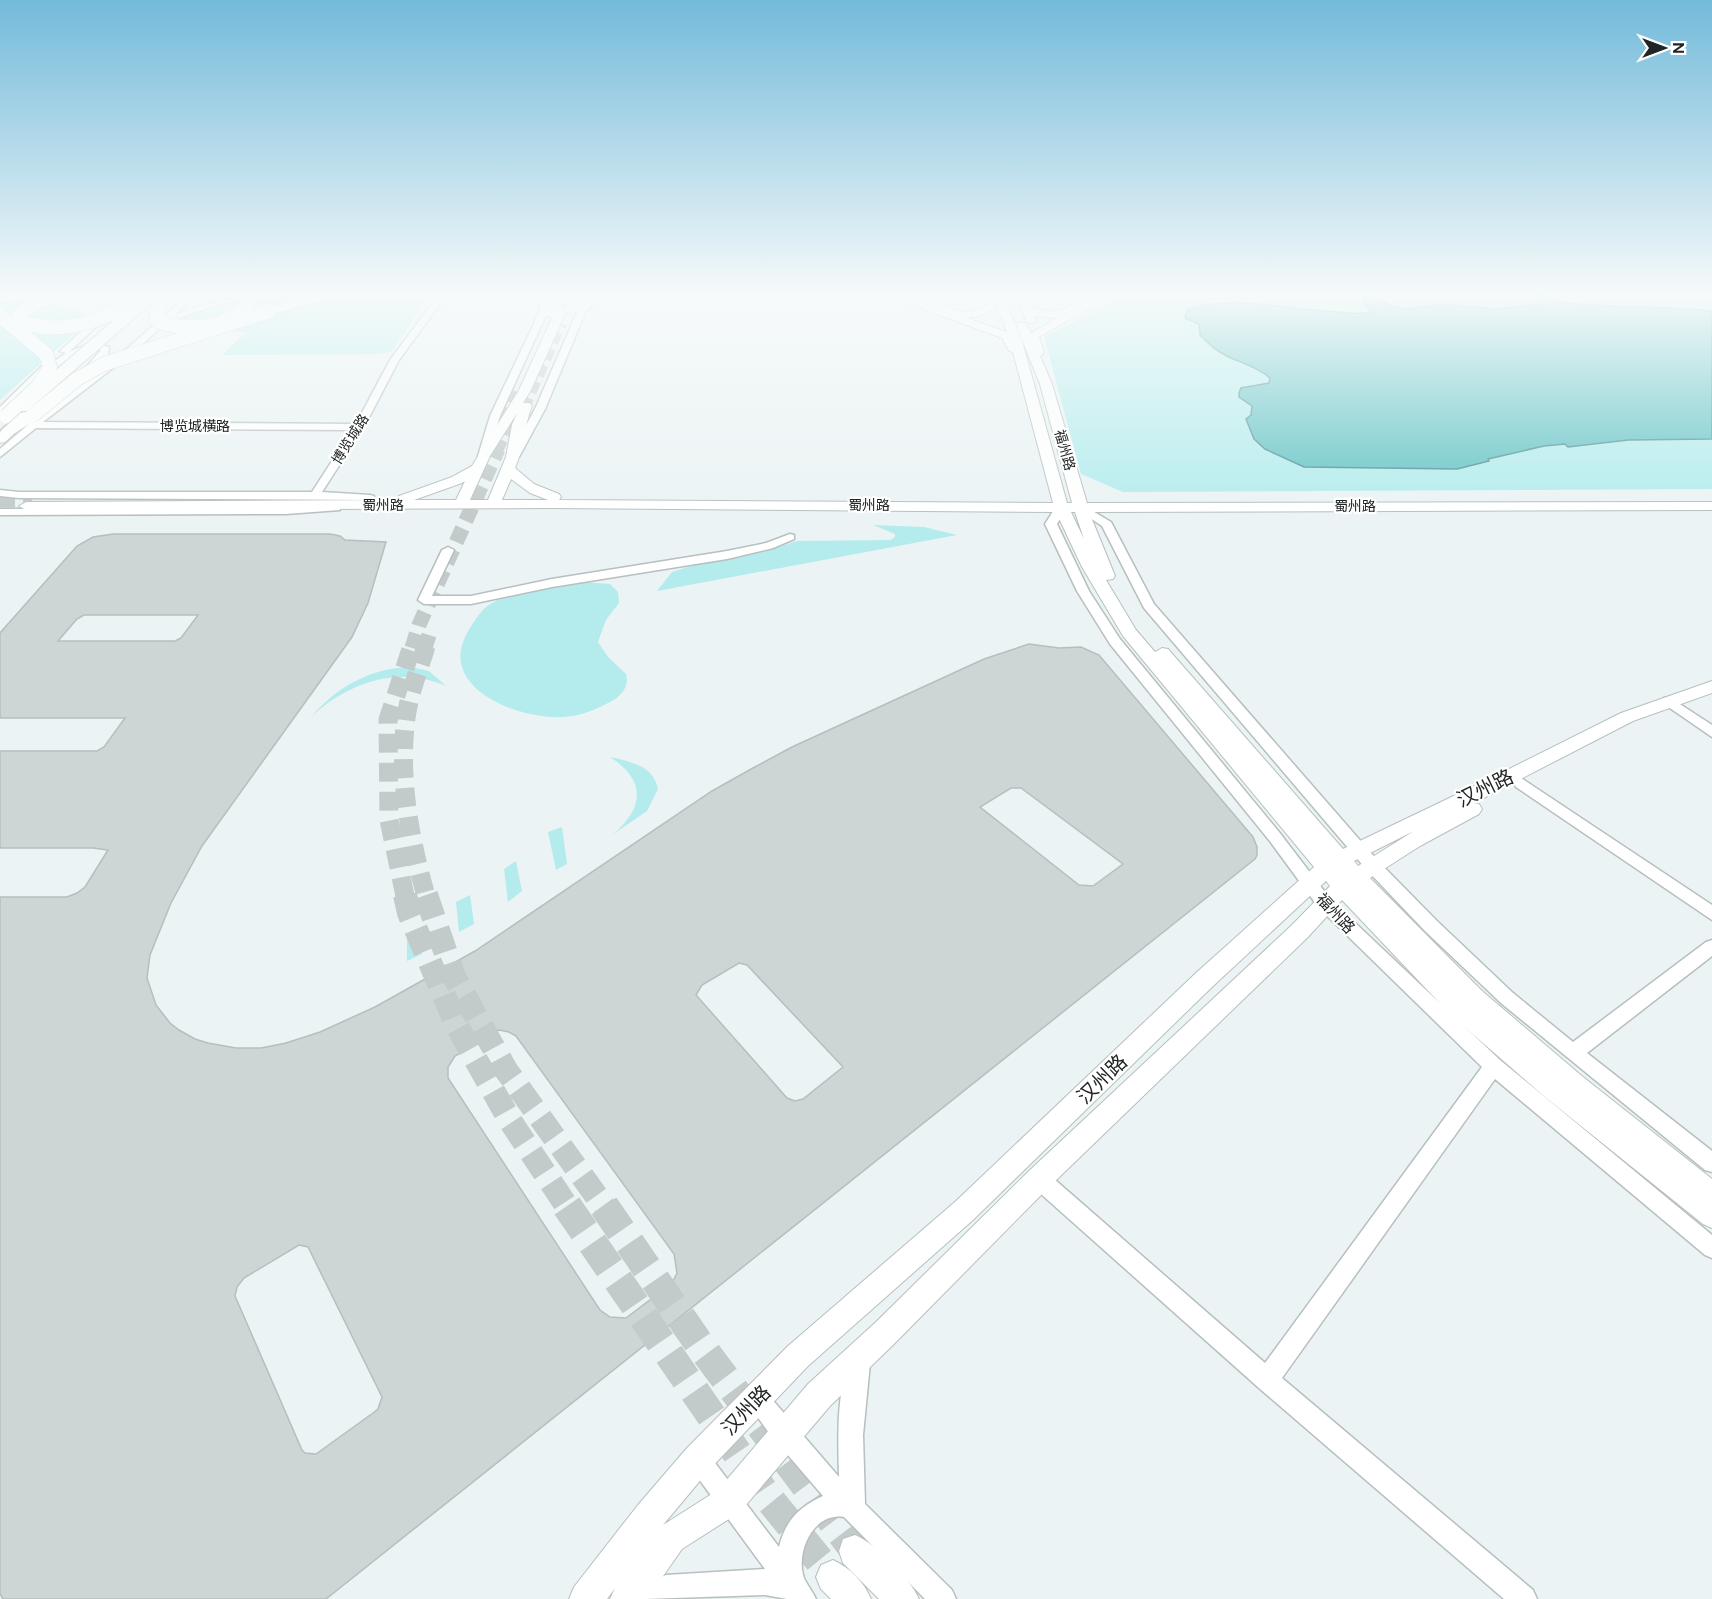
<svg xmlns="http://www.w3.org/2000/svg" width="1712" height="1599" viewBox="0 0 1712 1599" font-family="'DM Sans','Noto Sans SC',sans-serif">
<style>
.green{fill:#b4eced}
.water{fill:#63c3c5;stroke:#4f9395;stroke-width:1.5}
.building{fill:#cdd5d5;stroke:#b6bebe;stroke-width:1.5;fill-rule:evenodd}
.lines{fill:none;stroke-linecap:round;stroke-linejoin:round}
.major-tunnel-far4{stroke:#c3caca;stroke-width:12;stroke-dasharray:12 6;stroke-linecap:butt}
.major-tunnel-far3{stroke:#c3caca;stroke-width:15;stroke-dasharray:15 8;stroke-linecap:butt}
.major-tunnel-far2{stroke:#c3caca;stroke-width:19;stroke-dasharray:19 10;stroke-linecap:butt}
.major-tunnel-far1{stroke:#c3caca;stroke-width:24;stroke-dasharray:24 12;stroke-linecap:butt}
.major-tunnel{stroke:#c3caca;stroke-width:30;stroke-dasharray:30 15;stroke-linecap:butt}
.minor-casing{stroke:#b7bfbf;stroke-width:3}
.major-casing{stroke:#b7bfbf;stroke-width:2}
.highway-casing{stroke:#b7bfbf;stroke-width:4}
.minor{fill:#fff;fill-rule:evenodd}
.major{fill:#fff;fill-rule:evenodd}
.highway{fill:#fff;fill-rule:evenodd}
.major-bridge-casing{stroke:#b7bfbf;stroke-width:14;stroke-linecap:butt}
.highway-bridge-casing{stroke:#b7bfbf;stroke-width:15;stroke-linecap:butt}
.major-bridge{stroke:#fff;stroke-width:12}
.highway-bridge{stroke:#fff;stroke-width:14}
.labels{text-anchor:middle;stroke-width:4.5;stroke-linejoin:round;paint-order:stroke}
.far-street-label{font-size:14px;fill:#212424;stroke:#fff}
.street-label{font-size:16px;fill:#212424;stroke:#fff}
.near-street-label{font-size:20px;fill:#212424;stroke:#fff}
</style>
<rect width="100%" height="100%" fill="#ebf3f4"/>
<path class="green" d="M 1603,295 L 1687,298 L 1712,295 L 1712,489 L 1123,492 L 1081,474 L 1044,337 L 1124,296 L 1163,298 L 1248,296 Z
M 411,296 L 424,303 L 392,351 L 381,354 L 223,355 L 245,332 L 159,329 L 194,313 L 227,306 L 286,299 Z
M 25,303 L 60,305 L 83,313 L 78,330 L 0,400 L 0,304 Z
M 873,525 L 924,527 L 957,535 L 657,591 L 672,572 L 698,564 L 766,551 L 797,541 L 890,540 L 895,537 L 895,534 Z
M 582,582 L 610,584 L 618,592 L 619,603 L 606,620 L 598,642 L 608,657 L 626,674 C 630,689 619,698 606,704 C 589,713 572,718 553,717 C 512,716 438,686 467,633 C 472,625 478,614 486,607 C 508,590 555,586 582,582 Z
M 411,667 L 429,671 L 446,686 C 398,665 348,683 312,716 C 338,686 371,668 411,667 Z
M 610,757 C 631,762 653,765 658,789 L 647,811 L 612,835 C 645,808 646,780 610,757 Z
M 562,827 L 567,864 L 556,870 L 548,832 Z
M 516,861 L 522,891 L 508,902 L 504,869 Z
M 470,895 L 474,924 L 459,932 L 456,902 Z
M 421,930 L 422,954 L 407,961 L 407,936 Z"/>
<path class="water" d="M 1529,293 C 1544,293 1553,301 1568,303 C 1616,308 1664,306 1712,311 L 1712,439 L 1628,440 L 1568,447 L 1565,444 L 1544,446 L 1488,459 L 1489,461 L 1457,469 L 1304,467 L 1265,449 L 1254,439 L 1246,419 L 1251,415 L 1252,406 L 1239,397 L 1239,393 L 1241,388 L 1269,383 L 1270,378 C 1258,367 1241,363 1227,356 C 1216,351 1208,343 1200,335 L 1199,324 L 1185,318 L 1187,310 C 1231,293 1292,311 1339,312 C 1349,313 1362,315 1371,312 L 1363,301 L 1363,298 L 1377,298 L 1391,306 L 1406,309 L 1444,304 L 1494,309 L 1542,304 Z"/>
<path class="building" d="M 113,534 L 330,534 L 340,536 L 345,540 L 386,542 L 368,603 L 352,637 L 202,846 L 171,903 L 150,955 L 147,978 L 156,1005 L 170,1023 L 179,1030 L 195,1039 L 208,1043 L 236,1048 L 261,1048 L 286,1043 L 320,1032 L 375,1007 L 475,951 L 712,791 L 753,768 L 792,747 L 984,659 L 1029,644 L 1059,648 L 1081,647 L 1099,655 L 1253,837 L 1257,847 L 1257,855 L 1255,859 L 326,1599 L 3,1599 L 0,1594 L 0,897 L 67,897 L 77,893 L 85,887 L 108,850 L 93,848 L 0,848 L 0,751 L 97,751 L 104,747 L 125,718 L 0,718 L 0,633 L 77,546 L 93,537 ZM 84,615 L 198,615 L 181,638 L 175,641 L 58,641 L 77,619 ZM 1011,788 L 1021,788 L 1123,864 L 1093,886 L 1079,885 L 980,807 ZM 739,963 L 747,965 L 843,1067 L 803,1099 L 795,1101 L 787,1098 L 696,995 L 702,985 ZM 499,1030 L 509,1032 L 516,1036 L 674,1254 L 677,1273 L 672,1283 L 626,1318 L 610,1317 L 600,1310 L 448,1078 L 448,1067 L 455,1056 ZM 299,1245 L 308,1247 L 382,1397 L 378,1409 L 373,1413 L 316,1454 L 305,1453 L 302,1450 L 235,1296 L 237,1287 L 244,1278 Z"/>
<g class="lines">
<path class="major-tunnel-far4" d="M 551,332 L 566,293
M 507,420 L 516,388
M 516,425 L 561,323
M 497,451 L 516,408"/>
<path class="major-tunnel-far3" d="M 0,500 L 32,500
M 412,648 L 419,625 L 498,449
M 425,648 L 429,635"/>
<path class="major-tunnel-far2" d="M 426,646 C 419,670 409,694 406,718 C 398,778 410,839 426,896
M 405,896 L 389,820 L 388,720 L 412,646"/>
<path class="major-tunnel-far1" d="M 405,895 L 409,913 L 457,1026 L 509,1119 L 568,1208
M 426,895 L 454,977 L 506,1070 L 605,1208"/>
<path class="major-tunnel" d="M 567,1206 L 766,1495 L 833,1577
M 604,1206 L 700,1345 L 855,1551"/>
<g class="minor-casing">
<path id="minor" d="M 85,293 L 132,293 L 69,352 C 83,345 94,343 109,347 L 108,356 L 86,376 L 81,373 L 101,350 C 79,346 59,366 43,379 L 39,379 L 0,415 L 0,407 L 43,365 L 49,365 L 66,353 L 60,351 L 120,295 L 0,302 L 0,298 Z
M 190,293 L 198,293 L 175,315 C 214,301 255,290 297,293 L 293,295 L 224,303 L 168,321 L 135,351 L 43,422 L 356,424 L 390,360 L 440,293 L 448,293 L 399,360 L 364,427 L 322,492 L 370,495 L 374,496 L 374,500 L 19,498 L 0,496 L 0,490 L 19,492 L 312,492 L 352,430 L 36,428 L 0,457 L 0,449 L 51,405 L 129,347 Z
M 596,296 L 603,298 L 586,311 L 545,409 L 519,457 L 511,457 L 510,455 L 535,409 L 578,310 L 584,302 Z
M 540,297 L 549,306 L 547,313 L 500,416 L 488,456 L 479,458 L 478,456 L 490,416 L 539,313 L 541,306 L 536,299 Z
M 1061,504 L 1067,507 L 1057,524 L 1089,591 L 1120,639 L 1279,832 L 1331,900 L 1500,1060 L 1712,1235 L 1712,1258 L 1705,1255 L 1495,1079 L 1282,1378 L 1533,1590 L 1537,1599 L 1504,1599 L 1259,1388 L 1032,1186 L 1029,1179 L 1032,1172 L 1039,1169 L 1046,1172 L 1265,1363 L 1482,1067 L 1319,908 L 1269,840 L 1110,644 L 1077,591 L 1045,524 L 1057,505 Z
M 1081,504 L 1111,522 L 1154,604 L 1378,861 L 1437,921 L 1513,993 L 1573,1042 L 1706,942 L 1712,940 L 1712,956 L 1587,1053 L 1712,1151 L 1712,1172 L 1705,1170 L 1501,1003 L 1425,931 L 1366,869 L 1144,608 L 1102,526 L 1077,509 L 1075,507 Z
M 336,505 L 340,506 L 340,510 L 286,514 L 0,515 L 0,509 L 286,508 Z
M 790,534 L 794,535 L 794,539 L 773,548 L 727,559 L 552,587 L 471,604 L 424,604 L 418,600 L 442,550 L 448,547 L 454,550 L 432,596 L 471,596 L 552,579 L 727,551 L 766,543 Z
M 1669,697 L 1712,725 L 1712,737 L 1664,704 L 1662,701 L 1664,698 Z
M 1521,778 L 1712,905 L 1712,920 L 1516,787 L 1514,783 Z
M 859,1352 L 867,1355 L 870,1363 L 863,1435 L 865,1504 L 952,1590 L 956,1599 L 925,1599 L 844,1517 C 813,1512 795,1553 804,1578 C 807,1585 813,1592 816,1599 L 787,1599 L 765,1595 L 644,1599 L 657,1579 L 666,1575 L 765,1569 L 690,1467 L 686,1459 L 690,1451 L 698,1447 L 706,1451 L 779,1547 C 785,1521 800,1506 823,1496 L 769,1433 L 744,1398 L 748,1390 L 756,1386 L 764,1390 L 839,1477 C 838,1439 836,1391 851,1355 Z"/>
</g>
<g class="major-casing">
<path id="major" d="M 523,293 L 536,293 L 551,300 L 566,295 L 583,297 L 584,300 L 607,293 L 622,293 L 569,314 L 564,311 L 571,302 L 560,304 L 565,314 L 531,390 L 523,403 L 530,403 L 532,406 C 524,426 524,448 515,468 L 534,484 L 559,494 L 561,497 L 559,500 L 1053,503 L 1013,352 L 1009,351 L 1002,338 L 880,293 L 894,293 L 926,304 L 924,300 L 931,293 L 942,293 L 935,301 C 948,309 964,316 979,309 C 985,306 987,304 994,305 L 994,309 L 980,316 L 966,318 L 1007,332 L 992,293 L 1002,293 L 1022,341 L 1067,503 L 1072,503 L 1040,384 L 1016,325 L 1018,323 L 1026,323 L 1031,333 L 1057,318 L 1035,316 L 1035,323 L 1027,323 L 1016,293 L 1026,293 L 1031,306 C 1048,314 1061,313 1076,302 L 1060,293 C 1071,293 1081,292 1087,302 L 1105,293 L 1117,293 L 1039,337 L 1044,353 L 1040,356 L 1052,384 L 1087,503 L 1712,502 L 1712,510 L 1089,512 L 1115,576 L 1113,579 L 1106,580 L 1136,630 L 1155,652 L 1162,648 L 1168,649 L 1343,849 L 1487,780 L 1621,713 L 1712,681 L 1712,693 L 1633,721 L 1474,803 L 1479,804 L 1482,809 L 1479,814 L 1420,846 L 1370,878 L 1482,991 L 1583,1077 L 1712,1179 L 1712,1228 L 1703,1224 L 1545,1097 L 1452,1016 L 1342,900 L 1308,937 L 1048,1188 L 896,1342 L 830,1406 L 740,1512 L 682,1549 L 647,1599 L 610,1599 L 615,1588 L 607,1599 L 569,1599 L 574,1587 L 638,1505 L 687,1448 L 788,1346 L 956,1201 L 1196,973 L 1314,867 L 1123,636 L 1082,567 L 1056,512 L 551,508 L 26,510 L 19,506 L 26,502 L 398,500 L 399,496 L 452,477 L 472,466 L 519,390 L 552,318 L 544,315 L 548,306 ZM 517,413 L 512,425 L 506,457 L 488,500 L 470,500 L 490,456 ZM 511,479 L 530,493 L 548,500 L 502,500 ZM 465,481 L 456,500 L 414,500 L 462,483 ZM 1071,512 L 1075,512 L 1084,539 ZM 1414,831 L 1358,866 L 1354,861 ZM 1326,881 L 1330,886 L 1292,925 L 1030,1170 L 876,1322 L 808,1384 L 718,1490 L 663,1525 L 709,1470 L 808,1366 L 974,1219 L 1212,987 Z
M 25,412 L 30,413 L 31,416 L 30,419 L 5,442 L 0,443 L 0,432 L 20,413 Z
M 855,1535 C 875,1543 910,1578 919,1599 L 879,1599 L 843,1563 L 839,1551 L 843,1539 Z
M 833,1560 C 850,1568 864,1582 871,1599 L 831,1599 L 821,1589 L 816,1577 L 821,1565 Z"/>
</g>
<g class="highway-casing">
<path id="highway" d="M 323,293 L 342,293 L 340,296 L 269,315 L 263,311 L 265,308 Z
M 32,412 L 39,416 L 37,419 L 15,433 L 5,433 L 2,430 L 5,427 Z"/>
</g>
<use href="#minor" class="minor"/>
<use href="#major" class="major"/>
<use href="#highway" class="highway"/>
<g class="major-bridge-casing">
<path id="major-bridge" d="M 25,405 L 154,293"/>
</g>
<g class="highway-bridge-casing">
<path id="highway-bridge" d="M 166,293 L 157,308 L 157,321 C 187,332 230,330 249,301 L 245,296
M 66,294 C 48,297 31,301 19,316 L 22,322 C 69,338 110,316 151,293
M 0,316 L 46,354 L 50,367 L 38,386 L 6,416
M 32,416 L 77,379 L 104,364 L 269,311"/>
</g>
<use href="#major-bridge" class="major-bridge"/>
<use href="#highway-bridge" class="highway-bridge"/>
</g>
<linearGradient id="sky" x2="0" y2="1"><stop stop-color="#73bada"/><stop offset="0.57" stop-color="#f6fafa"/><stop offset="1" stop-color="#f6fafa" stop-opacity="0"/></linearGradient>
<rect width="1712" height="516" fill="url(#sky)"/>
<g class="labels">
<g class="far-street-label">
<text x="195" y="431">博览城横路</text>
<text transform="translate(350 439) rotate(-58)" y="5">博览城路</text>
<text transform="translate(1065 450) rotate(74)" y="5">福州路</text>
<text x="383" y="510">蜀州路</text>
<text x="869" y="510">蜀州路</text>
<text x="1355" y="511">蜀州路</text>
</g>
<g class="street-label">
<text transform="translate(1336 913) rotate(47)" y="6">福州路</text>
</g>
<g class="near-street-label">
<text transform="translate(1485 788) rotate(-26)" y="7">汉州路</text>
<text transform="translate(1102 1079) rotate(-44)" y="7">汉州路</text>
<text transform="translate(746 1410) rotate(-46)" y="7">汉州路</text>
</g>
</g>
<g transform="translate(1664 48) rotate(90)" stroke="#ffffff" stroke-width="4.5" paint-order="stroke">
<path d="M0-4.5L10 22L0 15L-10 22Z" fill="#212424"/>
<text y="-9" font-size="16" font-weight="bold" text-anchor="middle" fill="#212424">N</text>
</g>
</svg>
